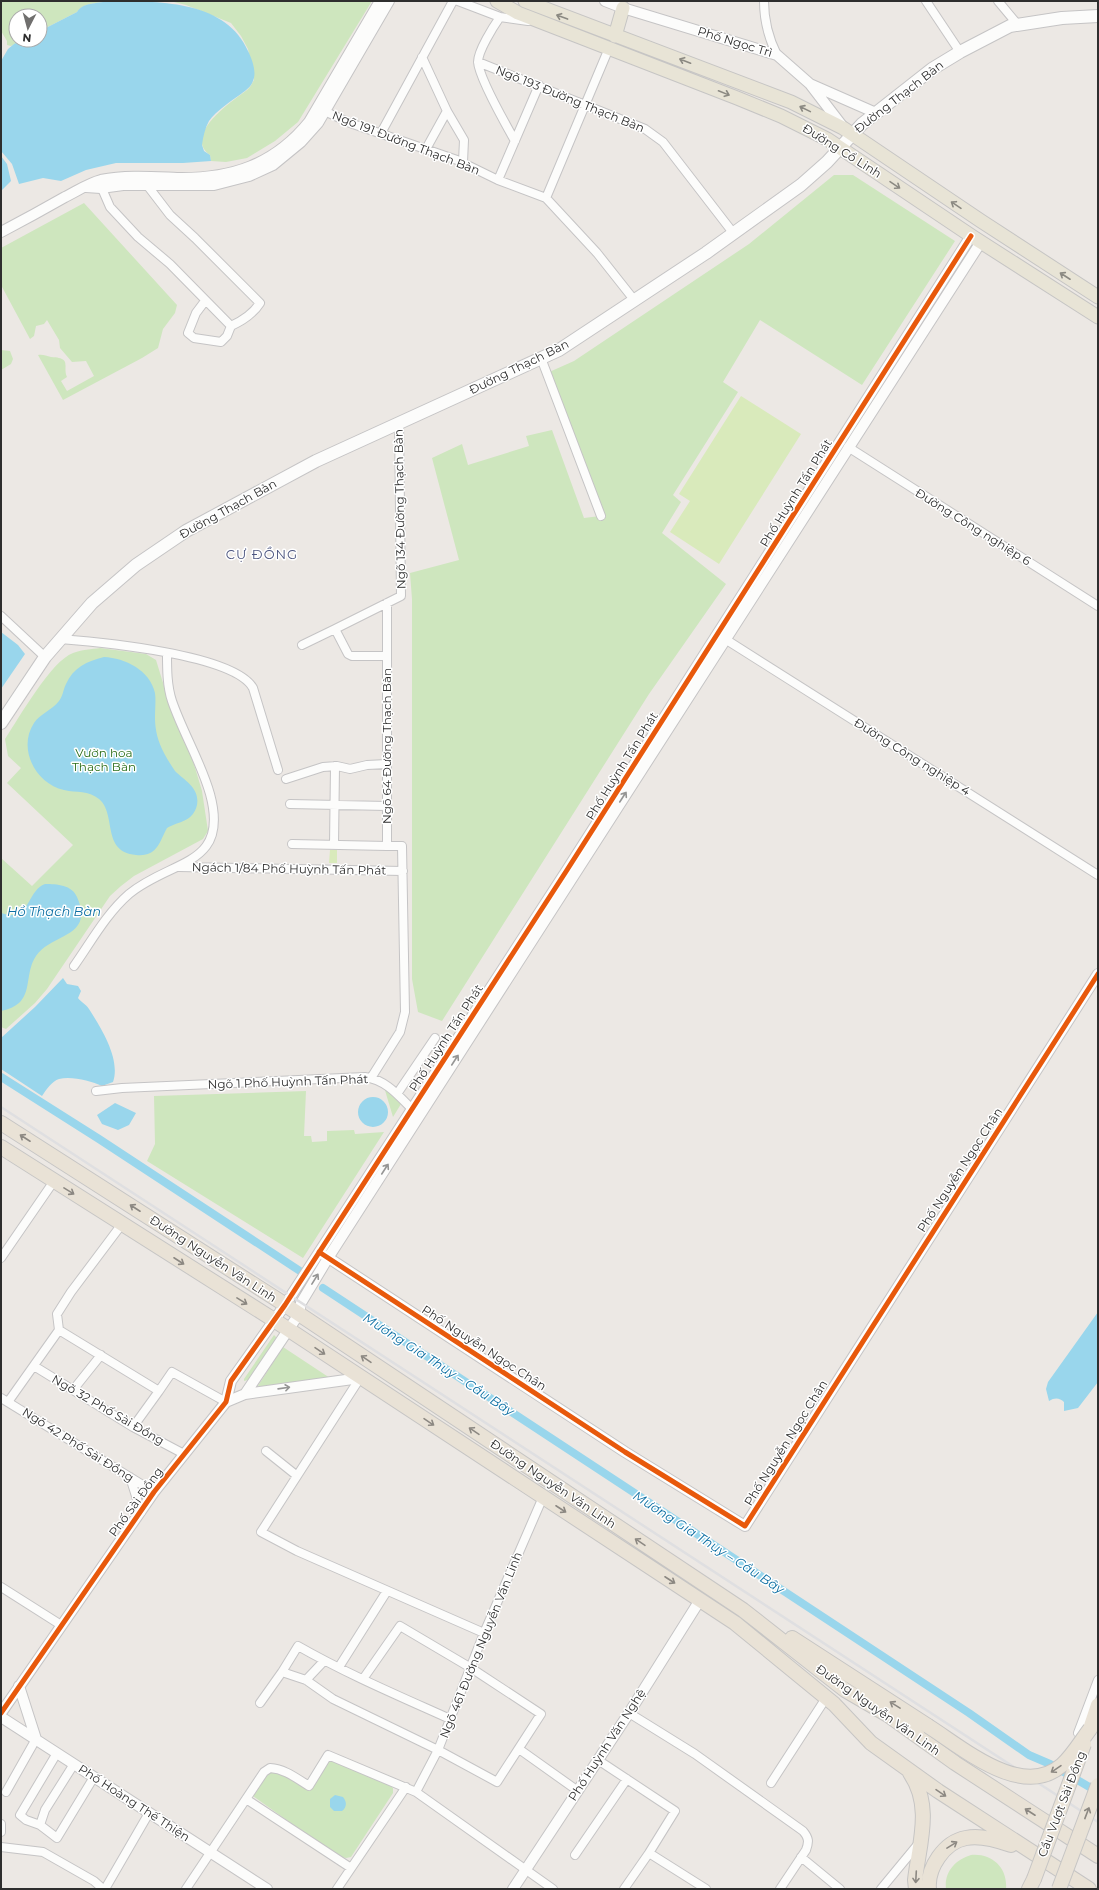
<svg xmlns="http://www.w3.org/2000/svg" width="1099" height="1890" viewBox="0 0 1099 1890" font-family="Montserrat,sans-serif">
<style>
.green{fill:#cee6be}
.pitch{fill:#d9eabb}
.water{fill:#99d6ec}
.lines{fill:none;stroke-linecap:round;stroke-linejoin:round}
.canal{stroke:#99d6ec;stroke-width:8}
.minor-casing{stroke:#c5c4c5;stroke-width:10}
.tertiary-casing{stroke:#c5c4c5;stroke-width:12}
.secondary-casing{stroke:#c5c4c5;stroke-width:14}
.primary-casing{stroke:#c6c5c4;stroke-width:15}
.trunk-casing{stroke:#c6c5c4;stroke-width:16}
.minor{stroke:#fcfcfb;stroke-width:8}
.tertiary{stroke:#fcfcfb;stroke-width:10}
.secondary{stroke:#fcfcfb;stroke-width:12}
.primary{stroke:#e8e4d6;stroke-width:13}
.trunk{stroke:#e9e2d6;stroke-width:14}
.rail{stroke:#dfdfe1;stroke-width:2.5}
.trunk-bridge-casing{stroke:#c6c5c4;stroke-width:16;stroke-linecap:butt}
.trunk-bridge{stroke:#e9e2d6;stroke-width:14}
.cycleway-casing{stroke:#fff;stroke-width:8}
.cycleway{stroke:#e8590c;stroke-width:5}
.oneway{stroke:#8b8982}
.oneway2{stroke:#959594}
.oneway3{stroke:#8c8882}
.labels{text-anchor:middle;stroke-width:3;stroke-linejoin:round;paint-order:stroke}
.street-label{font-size:12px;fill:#2e2e2e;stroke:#fff}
.park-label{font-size:12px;fill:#2c6e1b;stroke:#fff}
.neighbourhood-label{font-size:13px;letter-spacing:1px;fill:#4d5680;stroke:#fff}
.water-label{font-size:13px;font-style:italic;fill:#0d6fa3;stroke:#fff}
</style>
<rect width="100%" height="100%" fill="#ece8e4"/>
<path class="green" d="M 1,1 L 107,1 C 97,4 84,2 77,12 L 40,31 L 40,16 L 16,16 L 16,40 L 22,40 L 11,46 L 7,45 L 7,41 L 1,31 Z
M 170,1 L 372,1 L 298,122 L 275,141 L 247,158 L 226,162 L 211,161 L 210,155 C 182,135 232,101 247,90 C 250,88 252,83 254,80 L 248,49 L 241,36 L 231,23 L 186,5 Z
M 834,175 L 853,175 L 955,241 L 862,385 L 760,320 L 723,382 L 738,392 L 673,495 L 681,502 L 662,533 L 726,584 L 649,694 L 442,1021 L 418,1012 L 412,979 L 412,599 L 410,573 L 459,560 L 432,458 L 462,444 L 468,465 L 529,446 L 526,436 L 552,430 L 584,518 L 600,516 L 547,373 L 574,361 L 749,244 Z
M 84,203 L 177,305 L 175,313 L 163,329 L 158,348 L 142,358 L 63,400 L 38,355 C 43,354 46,356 51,357 C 73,358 62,366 67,377 L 61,381 L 67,391 L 94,376 L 86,361 L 72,362 L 60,348 L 59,340 L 47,320 L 44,324 L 36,326 L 34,336 L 30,339 L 1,285 L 1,248 Z
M 1,350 L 10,351 L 13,359 L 11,364 L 1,370 Z
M 100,648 L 146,654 L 156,660 L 172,712 L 193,761 L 202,791 L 208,831 L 203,839 L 134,876 L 121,886 L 110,896 L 47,989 L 35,1003 L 6,1029 L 1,1027 L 1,858 L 32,886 L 73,845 L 7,783 L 21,768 L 8,756 L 5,739 C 19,718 51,661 73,653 C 81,650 92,649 100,648 Z
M 384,1087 L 401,1104 L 393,1117 Z
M 306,1091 L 304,1136 L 311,1136 L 312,1142 L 327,1141 L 327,1131 L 354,1130 L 355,1134 L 384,1132 L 303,1258 L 147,1161 L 155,1144 L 154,1096 Z
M 274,1335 L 277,1338 L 248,1380 L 244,1381 L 244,1379 Z
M 283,1347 L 333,1380 L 256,1389 Z
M 326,1760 L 332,1760 L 387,1783 L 393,1788 L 393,1793 L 351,1857 L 346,1858 L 337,1856 L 253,1796 L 253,1791 L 268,1771 L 286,1775 L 305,1788 Z
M 971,1855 C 992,1853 1008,1868 1006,1889 L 946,1889 C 944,1872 955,1860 971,1855 Z"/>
<path class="pitch" d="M 741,396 L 801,434 L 719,564 L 670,532 L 690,501 L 679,494 Z
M 330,850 L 337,850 L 337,863 L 329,863 Z"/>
<path class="water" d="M 107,1 C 158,1 226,0 248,51 C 252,59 257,72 253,81 C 251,87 246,90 241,94 C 231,101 216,111 209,121 C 205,128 203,137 202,145 L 204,151 L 210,155 L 211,161 L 183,163 L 116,163 L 86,170 L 61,181 L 43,178 L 19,184 L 12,164 L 1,151 L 1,61 L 8,49 L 14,44 L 22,40 L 40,40 L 40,31 L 77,12 C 83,2 97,4 107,1 Z
M 1,156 L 7,164 L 11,181 L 1,191 Z
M 1,632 L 18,645 L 25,654 L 1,689 Z
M 104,657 C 125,658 150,670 155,693 C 156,701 155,709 155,718 C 155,730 158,742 164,753 C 167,759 171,765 175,771 C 185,781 200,788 197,805 C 193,822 179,821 167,828 C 159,842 158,857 136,855 C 101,852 117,814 99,799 C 88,790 77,793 64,790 C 36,784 17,749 34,723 C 40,714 52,710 59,701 C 63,696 63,690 66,684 C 73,668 87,661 104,657 Z
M 45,884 C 57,884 72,885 77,897 C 95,938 51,933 36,956 C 22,977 37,1004 1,1011 L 1,913 C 31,923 26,891 45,884 Z
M 63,978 L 67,984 L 78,986 L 81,991 L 78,998 C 81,1002 86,1004 89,1009 C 101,1028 121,1059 113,1082 L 102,1086 C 91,1081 72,1076 59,1079 C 52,1081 46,1090 42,1096 L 1,1069 L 1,1038 L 35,1007 Z
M358 1112a15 15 0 1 1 30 0a15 15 0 1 1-30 0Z
M 115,1103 L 136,1113 L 129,1125 L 118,1130 L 102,1124 L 97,1115 Z
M 1098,1312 L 1098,1382 L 1078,1408 L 1064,1411 L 1064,1402 C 1060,1398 1055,1397 1049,1401 L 1046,1389 L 1048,1382 Z
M 335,1795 L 343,1797 C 347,1802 347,1807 342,1811 L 334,1811 L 330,1807 L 330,1799 Z"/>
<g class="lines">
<path class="canal" d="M 1,1077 L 99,1139 L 300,1271
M 323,1288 L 969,1713 L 1029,1755 L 1050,1764 L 1098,1792"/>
<g class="minor-casing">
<path id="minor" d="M 458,1 L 500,17 L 528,21
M 764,1 C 764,21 768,37 777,55
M 926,1 L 960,52
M 998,1 L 1018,25
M 500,17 C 493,27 478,51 478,62 C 479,78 506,125 515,141
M 422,57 L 447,111 L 464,140 L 463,162
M 478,62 L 645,129 L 663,142 L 734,234
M 320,109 L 350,123 L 457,160 L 498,180 L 546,198 L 597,253 L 635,301
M 381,133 L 453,1
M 426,149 L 447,111
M 498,180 L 539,85
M 147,181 L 147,185 L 170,215 L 195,238 L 260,303 C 253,314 242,321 231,326 L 227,336 L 221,342 L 194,338 L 188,333 L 196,313 L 205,301
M 100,184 L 110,207 L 138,237 L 170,264 L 231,326
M 546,198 L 609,48
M 541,358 L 601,516
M 848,447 L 1098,606
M 387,603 L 387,656
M 1,616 L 45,657
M 335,629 L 401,596 L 399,422
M 60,639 C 98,642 234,654 253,688 L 278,770
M 725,639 L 1098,875
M 286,779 L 323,767 L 337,766 L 350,769 L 367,765 L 387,764
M 290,804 L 387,806
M 292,844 L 387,846 L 387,656 L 352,656 L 348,654 L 335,629 L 302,645
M 334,845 L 335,766
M 179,867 L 403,871
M 74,966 C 91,942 106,914 129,894 C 171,859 230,867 210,794 C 201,762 183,733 172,701 C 167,686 167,669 167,653
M 371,1078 L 400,1032 L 405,1012 L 402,846 L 387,846
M 96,1091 L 122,1088 L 365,1077 C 386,1080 398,1095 412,1109
M 397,1094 L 435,1038
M 1,1258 L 54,1181
M 59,1330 L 159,1391 L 172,1372 L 226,1402
M 34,1366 L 133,1427 L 184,1454
M 360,1378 L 261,1532 L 297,1551 L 484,1633
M 73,1390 L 101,1355
M 1,1398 L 154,1492
M 8,1402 L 59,1330 L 57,1314 L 71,1292 L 122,1224
M 133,1427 L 159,1391
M 266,1451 L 296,1475
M 130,1477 L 141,1512
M 1,1587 L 61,1625
M 339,1667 L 387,1591
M 363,1679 L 400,1626 L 471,1668 L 541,1714 L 497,1782 L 438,1750 L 333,1699 L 306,1680 L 282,1672 L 298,1646 C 347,1674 399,1696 450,1719
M 306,1680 L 324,1661
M 260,1703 L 282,1672
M 629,1713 L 695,1754 L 803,1831 C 809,1838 809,1842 806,1850 L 780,1889
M 1078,1733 L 1098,1680
M 519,1749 L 578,1791
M 57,1753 L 20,1815 L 26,1820 L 40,1825 L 57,1838 L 94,1777
M 598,1760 L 675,1811 L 649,1853 L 624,1889
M 771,1783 L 826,1698
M 6,1792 L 36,1739
M 416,1792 L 438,1750 L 484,1633 L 543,1497
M 246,1799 L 351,1868
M 1,1824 L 1,1832
M 40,1825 L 45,1810 L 74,1764
M 1,1847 L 43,1852 L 94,1881 L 103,1889
M 649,1853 L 706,1889
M 575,1855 L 627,1779
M 801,1857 L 840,1889
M 105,1889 L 149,1813
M 186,1889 L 264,1772 L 270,1768 C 285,1769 296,1778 309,1786 L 328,1755 L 416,1792 L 553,1889
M 337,1889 L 406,1787
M 881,1889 L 919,1843"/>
</g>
<g class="tertiary-casing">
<path id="tertiary" d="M 605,1 L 623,8 L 777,55 L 810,84 L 876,113
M 810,84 L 843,127
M 86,187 L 101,188 L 123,185 L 214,185 L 249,176 L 273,165 L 301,142 L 318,123 L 389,1
M 1,232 C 22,221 44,209 65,197 C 77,191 89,183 101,180 C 126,175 152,177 177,178 C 231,179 274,165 309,122 L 380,1
M 324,1255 L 625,1452 L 745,1526 L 1098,974
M 245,1394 L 360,1378
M 226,1402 L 245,1394 L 299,1314 L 301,1303 L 328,1258 L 981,242
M 19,1686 L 36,1739
M 1,1713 L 154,1492 L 226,1402 L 231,1381 L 285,1305 L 567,870 L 971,236
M 1,1717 L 267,1889
M 513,1889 L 629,1713 L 700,1600"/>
</g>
<g class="secondary-casing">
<path id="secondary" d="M 1,723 L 45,657 L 92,603 L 136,565 L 186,531 L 316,461 L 559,350 L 706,253 L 801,185 L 827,162 L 862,124 L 932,69 L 960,52 L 1010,26 L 1062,18 L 1098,16"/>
</g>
<g class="primary-casing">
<path id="primary" d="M 497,1 L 518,13 L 737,98 L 781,116 L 827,139 L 973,237 L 1098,317
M 525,1 L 791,102 L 843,128 L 981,221 L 1098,297
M 615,36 L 623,8"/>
</g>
<g class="trunk-casing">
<path id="trunk" d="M 1,1123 L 278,1300 L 743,1610 L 845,1690 L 888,1715 L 955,1763 L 1098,1856
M 1,1147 L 274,1320 L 735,1623 L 834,1704 L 871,1743 L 938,1791 L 1089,1889
M 792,1638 L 928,1726
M 1090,1729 L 1098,1705
M 910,1773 C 933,1806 919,1844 915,1880 L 916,1889
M 929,1889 C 927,1868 944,1842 966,1838 C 981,1835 997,1840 1011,1845
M 1029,1889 L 1034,1879"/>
</g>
<use href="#minor" class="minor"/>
<use href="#tertiary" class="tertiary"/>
<use href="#secondary" class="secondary"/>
<use href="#primary" class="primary"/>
<use href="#trunk" class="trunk"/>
<path class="rail" d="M 1,1107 L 1098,1822"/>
<g class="trunk-bridge-casing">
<path id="trunk-bridge" d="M 928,1726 C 963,1748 1022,1800 1062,1765 C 1073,1755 1081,1741 1090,1729
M 1034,1879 L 1084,1744
M 1059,1889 L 1098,1785"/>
</g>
<use href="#trunk-bridge" class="trunk-bridge"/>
<g class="cycleway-casing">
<path id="cycleway" d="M 319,1252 L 625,1452 L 745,1526 L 1098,974
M 1,1713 L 154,1492 L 226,1402 L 231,1381 L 285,1305 L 567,870 L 971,236"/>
</g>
<use href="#cycleway" class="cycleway"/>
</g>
<defs><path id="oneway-shaft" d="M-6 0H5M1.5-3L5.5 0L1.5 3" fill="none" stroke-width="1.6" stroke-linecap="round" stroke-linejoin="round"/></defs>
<g class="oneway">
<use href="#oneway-shaft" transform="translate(562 17) rotate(-160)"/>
<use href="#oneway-shaft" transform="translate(685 61) rotate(-159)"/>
<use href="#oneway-shaft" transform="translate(724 93) rotate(22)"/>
<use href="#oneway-shaft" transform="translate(805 109) rotate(-154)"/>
<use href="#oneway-shaft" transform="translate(895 185) rotate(34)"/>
<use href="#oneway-shaft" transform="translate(956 205) rotate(-146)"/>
<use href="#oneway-shaft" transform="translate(1065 276) rotate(-147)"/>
</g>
<g class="oneway2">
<use href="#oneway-shaft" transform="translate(623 797) rotate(-57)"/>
<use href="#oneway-shaft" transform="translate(455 1060) rotate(-57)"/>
<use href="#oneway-shaft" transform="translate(385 1169) rotate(-57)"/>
<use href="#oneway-shaft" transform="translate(315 1279) rotate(-58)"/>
<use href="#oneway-shaft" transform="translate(284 1388) rotate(-8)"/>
</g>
<g class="oneway3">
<use href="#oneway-shaft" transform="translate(25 1138) rotate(-147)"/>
<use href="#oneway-shaft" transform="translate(69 1191) rotate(32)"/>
<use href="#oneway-shaft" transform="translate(135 1208) rotate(-147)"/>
<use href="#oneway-shaft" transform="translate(179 1261) rotate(33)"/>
<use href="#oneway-shaft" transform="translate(242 1301) rotate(32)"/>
<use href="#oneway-shaft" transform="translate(320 1351) rotate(34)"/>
<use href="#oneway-shaft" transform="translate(366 1359) rotate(-146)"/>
<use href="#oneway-shaft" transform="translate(429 1422) rotate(34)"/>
<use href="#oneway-shaft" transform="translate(474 1431) rotate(-146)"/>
<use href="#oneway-shaft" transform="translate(561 1509) rotate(33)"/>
<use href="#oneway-shaft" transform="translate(640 1542) rotate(-146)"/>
<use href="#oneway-shaft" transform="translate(670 1580) rotate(33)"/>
<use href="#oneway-shaft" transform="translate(895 1705) rotate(-148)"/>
<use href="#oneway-shaft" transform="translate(1056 1769) rotate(146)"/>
<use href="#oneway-shaft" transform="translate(941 1793) rotate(34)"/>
<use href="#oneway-shaft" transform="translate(1030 1812) rotate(-147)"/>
<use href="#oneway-shaft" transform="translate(1087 1813) rotate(-69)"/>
<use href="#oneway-shaft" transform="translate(952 1845) rotate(-32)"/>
<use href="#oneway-shaft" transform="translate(916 1877) rotate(93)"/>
</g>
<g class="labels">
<g class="street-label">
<text transform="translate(735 42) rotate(17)" y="4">Phố Ngọc Trì</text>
<text transform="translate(899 97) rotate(-38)" y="4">Đường Thạch Bàn</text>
<text transform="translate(570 99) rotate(22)" y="4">Ngõ 193 Đường Thạch Bàn</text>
<text transform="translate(406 143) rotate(21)" y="4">Ngõ 191 Đường Thạch Bàn</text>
<text transform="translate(842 151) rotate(32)" y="4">Đường Cổ Linh</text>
<text transform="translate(519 367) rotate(-26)" y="4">Đường Thạch Bàn</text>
<text transform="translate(796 493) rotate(-58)" y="4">Phố Huỳnh Tấn Phát</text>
<text transform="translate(228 509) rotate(-29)" y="4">Đường Thạch Bàn</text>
<text transform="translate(400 509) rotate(-91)" y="4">Ngõ 134 Đường Thạch Bàn</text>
<text transform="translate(973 527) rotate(32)" y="4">Đường Công nghiệp 6</text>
<text transform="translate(387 746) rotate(-90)" y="4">Ngõ 64 Đường Thạch Bàn</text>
<text transform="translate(912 757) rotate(32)" y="4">Đường Công nghiệp 4</text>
<text transform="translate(622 766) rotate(-58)" y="4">Phố Huỳnh Tấn Phát</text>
<text transform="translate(289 869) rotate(1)" y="4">Ngách 1/84 Phố Huỳnh Tấn Phát</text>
<text transform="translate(446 1038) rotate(-57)" y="4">Phố Huỳnh Tấn Phát</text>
<text transform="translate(288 1082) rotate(-2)" y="4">Ngõ 1 Phố Huỳnh Tấn Phát</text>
<text transform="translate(960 1170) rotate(-57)" y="4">Phố Nguyễn Ngọc Chân</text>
<text transform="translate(213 1259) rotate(33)" y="4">Đường Nguyễn Văn Linh</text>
<text transform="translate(484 1348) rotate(33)" y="4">Phố Nguyễn Ngọc Chân</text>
<text transform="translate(108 1410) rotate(30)" y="4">Ngõ 32 Phố Sài Đồng</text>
<text transform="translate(786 1443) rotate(-58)" y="4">Phố Nguyễn Ngọc Chân</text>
<text transform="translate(78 1445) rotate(32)" y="4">Ngõ 42 Phố Sài Đồng</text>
<text transform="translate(553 1484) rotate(34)" y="4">Đường Nguyễn Văn Linh</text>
<text transform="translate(136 1502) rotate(-54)" y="4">Phố Sài Đồng</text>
<text transform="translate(481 1645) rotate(-68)" y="4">Ngõ 461 Đường Nguyễn Văn Linh</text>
<text transform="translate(878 1710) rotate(35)" y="4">Đường Nguyễn Văn Linh</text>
<text transform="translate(607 1745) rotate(-57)" y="4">Phố Huỳnh Văn Nghệ</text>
<text transform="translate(134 1803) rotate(33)" y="4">Phố Hoàng Thế Thiện</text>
<text transform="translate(1062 1804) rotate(-69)" y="4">Cầu Vượt Sài Đồng</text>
</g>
<g class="park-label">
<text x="104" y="757">Vườn hoa<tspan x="104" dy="14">Thạch Bàn</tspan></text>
</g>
<g class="neighbourhood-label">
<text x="262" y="559">CỰ ĐỒNG</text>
</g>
<g class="water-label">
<text x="54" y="916">Hồ Thạch Bàn</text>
<text transform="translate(439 1364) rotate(33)" y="5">Mương Gia Thụy – Cầu Bây</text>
<text transform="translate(709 1542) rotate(33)" y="5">Mương Gia Thụy – Cầu Bây</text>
</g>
</g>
<rect width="1099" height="1890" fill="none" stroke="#2e2e2e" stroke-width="4"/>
<g transform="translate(28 28) rotate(186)"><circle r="19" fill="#ffffff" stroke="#ababab"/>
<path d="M0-3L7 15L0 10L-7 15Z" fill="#706f6e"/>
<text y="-6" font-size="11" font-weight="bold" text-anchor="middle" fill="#2e2e2e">N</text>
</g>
</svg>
